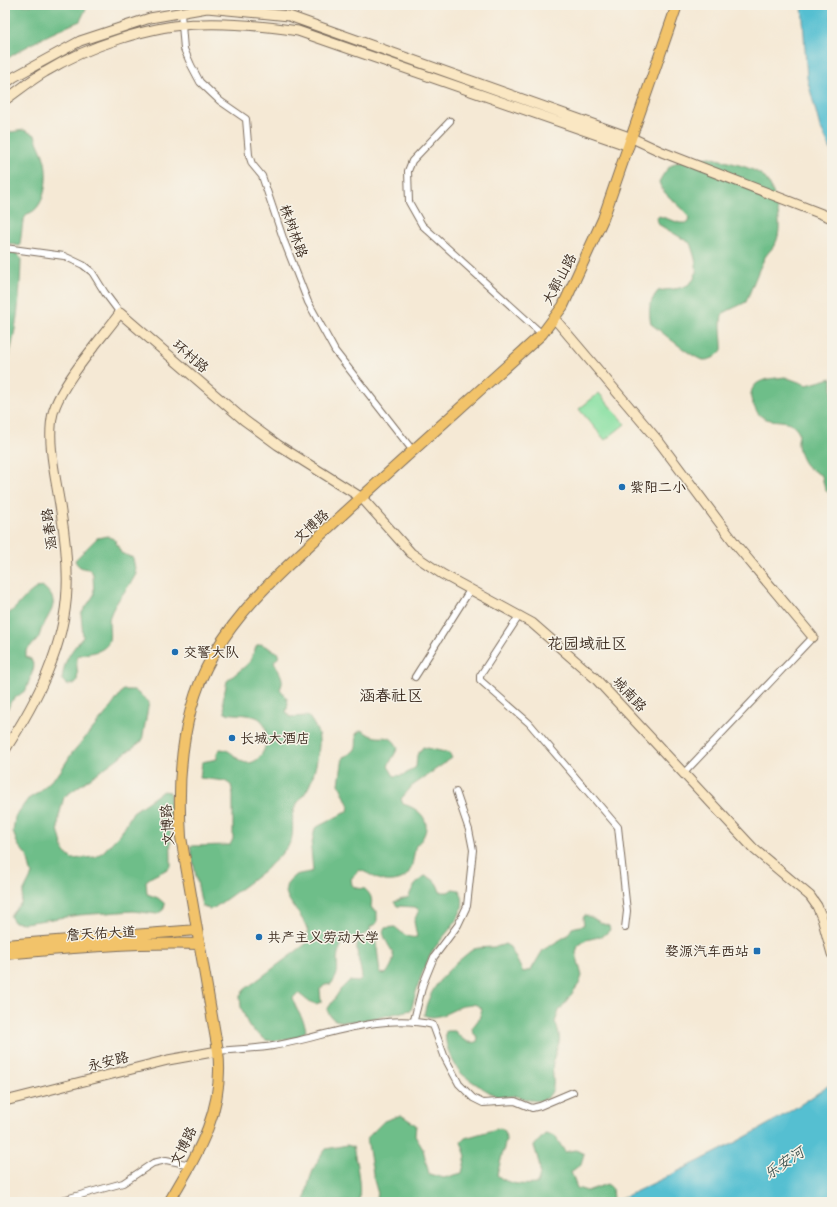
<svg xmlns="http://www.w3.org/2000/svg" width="837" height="1207" viewBox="0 0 837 1207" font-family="Delius,'LXGW WenKai TC',sans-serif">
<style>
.green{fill:#89e0a3;stroke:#628560}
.forest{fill:#6ebe89;stroke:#547454}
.water{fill:#55bfd1;stroke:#487478}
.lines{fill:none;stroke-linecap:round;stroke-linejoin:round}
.street-casing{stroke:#7c6d5e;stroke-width:8}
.secondary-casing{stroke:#7c6d5e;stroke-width:11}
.primary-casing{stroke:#7c6d5e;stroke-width:12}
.street{stroke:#fff;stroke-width:6}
.secondary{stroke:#fae7c3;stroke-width:9}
.primary{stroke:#f2c36a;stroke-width:10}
.poi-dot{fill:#1f6fb2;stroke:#f7f3e8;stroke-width:1.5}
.labels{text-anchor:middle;stroke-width:3;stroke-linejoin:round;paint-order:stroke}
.street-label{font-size:14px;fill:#3b2a1e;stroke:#f7f3e8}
.poi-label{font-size:14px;fill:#3b2a1e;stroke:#f7f3e8;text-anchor:start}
.water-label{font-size:15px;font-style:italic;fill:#435754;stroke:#f7f3e8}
.quarter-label{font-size:16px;fill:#3b2a1e;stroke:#f7f3e8}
</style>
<rect width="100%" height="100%" fill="#f7f3e8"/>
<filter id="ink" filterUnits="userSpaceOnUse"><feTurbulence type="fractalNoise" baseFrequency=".025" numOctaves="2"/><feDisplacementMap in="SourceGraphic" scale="8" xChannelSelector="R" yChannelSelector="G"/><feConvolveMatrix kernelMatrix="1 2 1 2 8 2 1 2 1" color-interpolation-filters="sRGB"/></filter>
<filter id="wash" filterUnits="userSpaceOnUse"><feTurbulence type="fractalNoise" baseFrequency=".012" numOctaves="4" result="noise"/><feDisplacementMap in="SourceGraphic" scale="16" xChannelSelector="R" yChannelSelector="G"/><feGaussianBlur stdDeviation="0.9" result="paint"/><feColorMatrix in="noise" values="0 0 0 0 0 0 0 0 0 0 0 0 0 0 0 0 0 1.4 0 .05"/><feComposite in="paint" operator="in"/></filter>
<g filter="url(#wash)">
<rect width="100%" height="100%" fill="#f5e9d5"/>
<path class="green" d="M 599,393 L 625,424 L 605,440 L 579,409 Z"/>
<path class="forest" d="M 5,5 L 88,5 L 80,21 C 53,32 29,44 5,60 Z
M 24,130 L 35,135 C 37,144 43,152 45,162 C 48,178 46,209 27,214 L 23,221 L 20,244 L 19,246 L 5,242 L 5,133 Z
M 711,157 C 727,163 749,165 763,176 C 775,187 782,220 778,236 C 776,247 768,251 764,259 C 757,273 752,288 746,302 C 739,306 730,309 724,313 C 718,317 723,342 722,350 C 717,356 712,360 704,360 C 694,360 661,331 651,324 C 648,310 649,302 658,291 C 666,289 676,290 683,287 C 704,280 695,257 690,243 L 658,224 L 657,218 L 659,216 L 680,223 L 688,223 L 690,220 C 684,204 663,198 659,182 C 672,156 685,160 711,157 Z
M 5,251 L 18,254 L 21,260 C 20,297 17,334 5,370 Z
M 785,377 L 807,385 L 832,378 L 832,495 L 825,490 L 822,476 C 818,473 813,471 809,468 C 802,463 797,448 798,440 C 799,436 800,433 797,429 C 786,413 763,430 754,406 C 752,402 750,398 751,394 C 753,378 772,379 785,377 Z
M 108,536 L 115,540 L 121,553 L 133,558 L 136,574 C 129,588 115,601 110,616 C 107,626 113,638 106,646 C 98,654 88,652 78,656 C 74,666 81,675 75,684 L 67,685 L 62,680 C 64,660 70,652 83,637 L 81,614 L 94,595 L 93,574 L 90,569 C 83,569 77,567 75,560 L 97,538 Z
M 42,586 C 61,601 52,609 43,626 C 40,630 40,637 37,640 C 34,644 29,647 26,651 L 26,657 L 31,659 L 34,667 L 26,690 L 11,701 L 5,716 L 5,616 C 19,608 27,590 42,586 Z
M 261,644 L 277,652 L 279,657 L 274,661 C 278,672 286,678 280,689 C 287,698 290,700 286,712 L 290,717 L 308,716 C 313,722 319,732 319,740 C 320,752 313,781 307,790 C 304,796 298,801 295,807 C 289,819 297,834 288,846 C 269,871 239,889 214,908 L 209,909 L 202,906 L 190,846 L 230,845 L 233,839 L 233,794 L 231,785 L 225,781 L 200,778 L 202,762 L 217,759 L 217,753 L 220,749 C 234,749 237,764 249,763 C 266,761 272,732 261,720 C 254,713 235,715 225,713 L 223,700 L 227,681 L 249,663 L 257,645 Z
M 123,690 L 134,690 L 149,702 L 142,741 L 64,797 L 59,816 L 58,829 L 64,852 L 72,859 L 95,857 L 103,852 L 121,833 L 133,812 L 163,791 L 170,792 L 171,866 C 163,873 154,874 146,881 L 147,894 L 158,898 L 165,904 L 163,910 L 157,914 L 133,911 L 79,915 L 25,923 L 14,922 L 10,916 L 21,903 L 23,893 L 32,875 L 27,856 L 18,845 L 13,832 L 15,817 L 28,799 L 38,793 L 60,772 L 72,753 L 109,710 Z
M 361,730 C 364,731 367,734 370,735 C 382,741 390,731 398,748 L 388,766 L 394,776 L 404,775 L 416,767 L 417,755 L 423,747 L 449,753 L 452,758 L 412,786 L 401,799 L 403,804 C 420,809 433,821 422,839 C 419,843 415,845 415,849 C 412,863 413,879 393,881 C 377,883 372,873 359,870 L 351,879 L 352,885 L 356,888 L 365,889 C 370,894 373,898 371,906 L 372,909 L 377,911 L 377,923 L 370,927 L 370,931 C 363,938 351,937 343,942 C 340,947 337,955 337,961 C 338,972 338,976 331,984 L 325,985 L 320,989 L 321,1002 L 316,1004 L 308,1001 L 298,993 L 293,998 C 295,1011 305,1018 306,1031 L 298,1037 L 275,1041 L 266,1040 L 249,1027 L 241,1007 L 240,996 L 244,990 L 307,943 C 317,918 268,896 293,877 C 299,872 307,874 313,871 L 311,849 L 315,828 L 348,811 L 349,806 L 339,784 L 343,757 C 357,751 357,749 356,734 Z
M 425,876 C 435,879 437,883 440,892 L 448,892 L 453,889 L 459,890 C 474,912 439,937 431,954 C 422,971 416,991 411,1010 C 395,1013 343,1028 332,1018 C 330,1016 328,1012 327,1010 L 341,989 L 349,981 L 358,982 L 362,979 C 362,967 354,952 358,942 L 369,938 L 376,940 L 380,973 L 386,974 C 402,952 388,952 383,932 L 385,928 L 395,927 C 402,933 408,939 417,937 L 414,921 L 419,910 L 415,907 L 397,906 L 394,902 L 409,897 C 412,887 417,882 425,876 Z
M 585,915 C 594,917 600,924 609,926 L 610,930 L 603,936 L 586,940 L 578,946 L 576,953 L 582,976 L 579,984 L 559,1011 L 555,1022 C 564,1043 557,1043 553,1062 C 551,1072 556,1084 551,1093 C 542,1107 526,1098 515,1096 C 510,1095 504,1098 499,1097 C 494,1096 464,1077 461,1073 C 453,1063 443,1044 446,1031 L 455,1031 C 462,1039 466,1044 477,1042 L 478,1037 L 473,1033 L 472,1028 L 479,1019 L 482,1009 C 467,992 444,1025 424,1015 C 428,991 444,973 462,958 C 466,955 470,951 474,949 C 485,946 495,949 505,944 L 510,947 L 523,972 L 531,970 L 543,950 L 568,935 L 572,928 L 584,925 L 583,918 Z
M 401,1115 L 416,1125 L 415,1136 L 423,1149 L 429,1174 L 444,1178 L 462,1173 L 466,1156 L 461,1142 L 465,1138 L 500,1128 L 505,1131 L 506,1140 L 497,1175 C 508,1185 522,1185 537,1184 C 543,1171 538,1159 534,1146 L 545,1134 L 555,1136 L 565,1152 L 576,1150 L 584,1154 L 581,1164 L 571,1172 L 577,1188 L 587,1191 L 607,1184 L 612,1188 L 613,1200 L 608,1202 L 374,1202 L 378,1194 L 374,1180 L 367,1138 L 384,1121 Z
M 347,1145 L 353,1147 C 357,1165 361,1183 359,1202 L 305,1202 C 308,1181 313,1165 326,1149 Z"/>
<path class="water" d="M 802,5 L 832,5 L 832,152 L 820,127 L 807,78 Z
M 832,1083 L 832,1202 L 614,1202 C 689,1166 765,1132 832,1083 Z"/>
</g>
<g filter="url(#ink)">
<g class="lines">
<g class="street-casing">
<path id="street" d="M 181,13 L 184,49 L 191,65 L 200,82 L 220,101 L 246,119 L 249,155 L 252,164 L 262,176 L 284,241 L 308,302 L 335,351 L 413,451
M 450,121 L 412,161 L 408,171 L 409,202 L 422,225 L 542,334
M 5,248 L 64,256 L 83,265 L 92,272 L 105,293 L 120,313
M 519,616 L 480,676 L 480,680 L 529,723 L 618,827 L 627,911 L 625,928
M 415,677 L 470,590
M 684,773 L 813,637
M 414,1020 L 423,984 L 434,957 L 458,925 L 467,906 L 473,850 L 469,830 L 456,792
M 218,1051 C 236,1049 255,1049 273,1046 C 325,1037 380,1012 433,1025 L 445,1058 L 459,1084 L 473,1098 L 483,1103 L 515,1101 L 532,1108 L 540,1106 L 573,1092
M 55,1202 L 123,1183 L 153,1163 L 166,1160 L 191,1165"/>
</g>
<g class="secondary-casing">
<path id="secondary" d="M 5,84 L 14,77 L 80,41 L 150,18 L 207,8 L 289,16 L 632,138 L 662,152 L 832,218
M 5,100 C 18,91 31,80 45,72 C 86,47 153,24 201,24 C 234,23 265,26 298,31 L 629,146
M 554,318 L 660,443 L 737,546 L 813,637
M 5,750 C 37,701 65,647 67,588 C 68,563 65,537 61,512 C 57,483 46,442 53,413 C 61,383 101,339 120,313 L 244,420 L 278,445 L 362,498 L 411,553 L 442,574 L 532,623 L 595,678 L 754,849 L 810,896 L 817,906 L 822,918 L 832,954
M 5,1101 L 168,1060 L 218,1051"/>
</g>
<g class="primary-casing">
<path id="primary" d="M 5,945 L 197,930
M 5,954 C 70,948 135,942 200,944
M 169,1202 C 198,1153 225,1110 218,1051 L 181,837 C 177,776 182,710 212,657 C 244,601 293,561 339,518 C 406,456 474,396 542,334 L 563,306 L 603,219 L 677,5"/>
</g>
<use href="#street" class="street"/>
<use href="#secondary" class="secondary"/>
<use href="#primary" class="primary"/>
</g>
</g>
<g class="poi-dot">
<circle cx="622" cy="487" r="4"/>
<circle cx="175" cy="652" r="4"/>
<circle cx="232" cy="738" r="4"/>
<circle cx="259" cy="937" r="4"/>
<rect x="753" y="947" width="8" height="8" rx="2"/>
</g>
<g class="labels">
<g class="street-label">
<text transform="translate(294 231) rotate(70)" y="5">株树林路</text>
<text transform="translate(559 279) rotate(-62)" y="5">大鄣山路</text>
<text transform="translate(191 356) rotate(41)" y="5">环村路</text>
<text transform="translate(311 526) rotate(-43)" y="5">文博路</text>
<text transform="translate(49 529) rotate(-97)" y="5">涵春路</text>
<text transform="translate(630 694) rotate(47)" y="5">城南路</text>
<text transform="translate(167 825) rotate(-94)" y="5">文博路</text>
<text transform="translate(101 933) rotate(-3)" y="5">詹天佑大道</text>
<text transform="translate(108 1061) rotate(-14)" y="5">永安路</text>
<text transform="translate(183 1146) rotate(-64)" y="5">文博路</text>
</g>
<g class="poi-label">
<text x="630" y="492">紫阳二小</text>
<text x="183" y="657">交警大队</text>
<text x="240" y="743">长城大酒店</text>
<text x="267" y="942">共产主义劳动大学</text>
<text x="749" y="956" text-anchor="end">婺源汽车西站</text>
</g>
<g class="water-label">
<text transform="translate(784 1163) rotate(-34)" y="5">乐安河</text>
</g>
<g class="quarter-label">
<text x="587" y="649">花园域社区</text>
<text x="391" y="701">涵春社区</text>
</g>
</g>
<rect width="837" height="1207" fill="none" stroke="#f7f3e8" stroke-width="20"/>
</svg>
